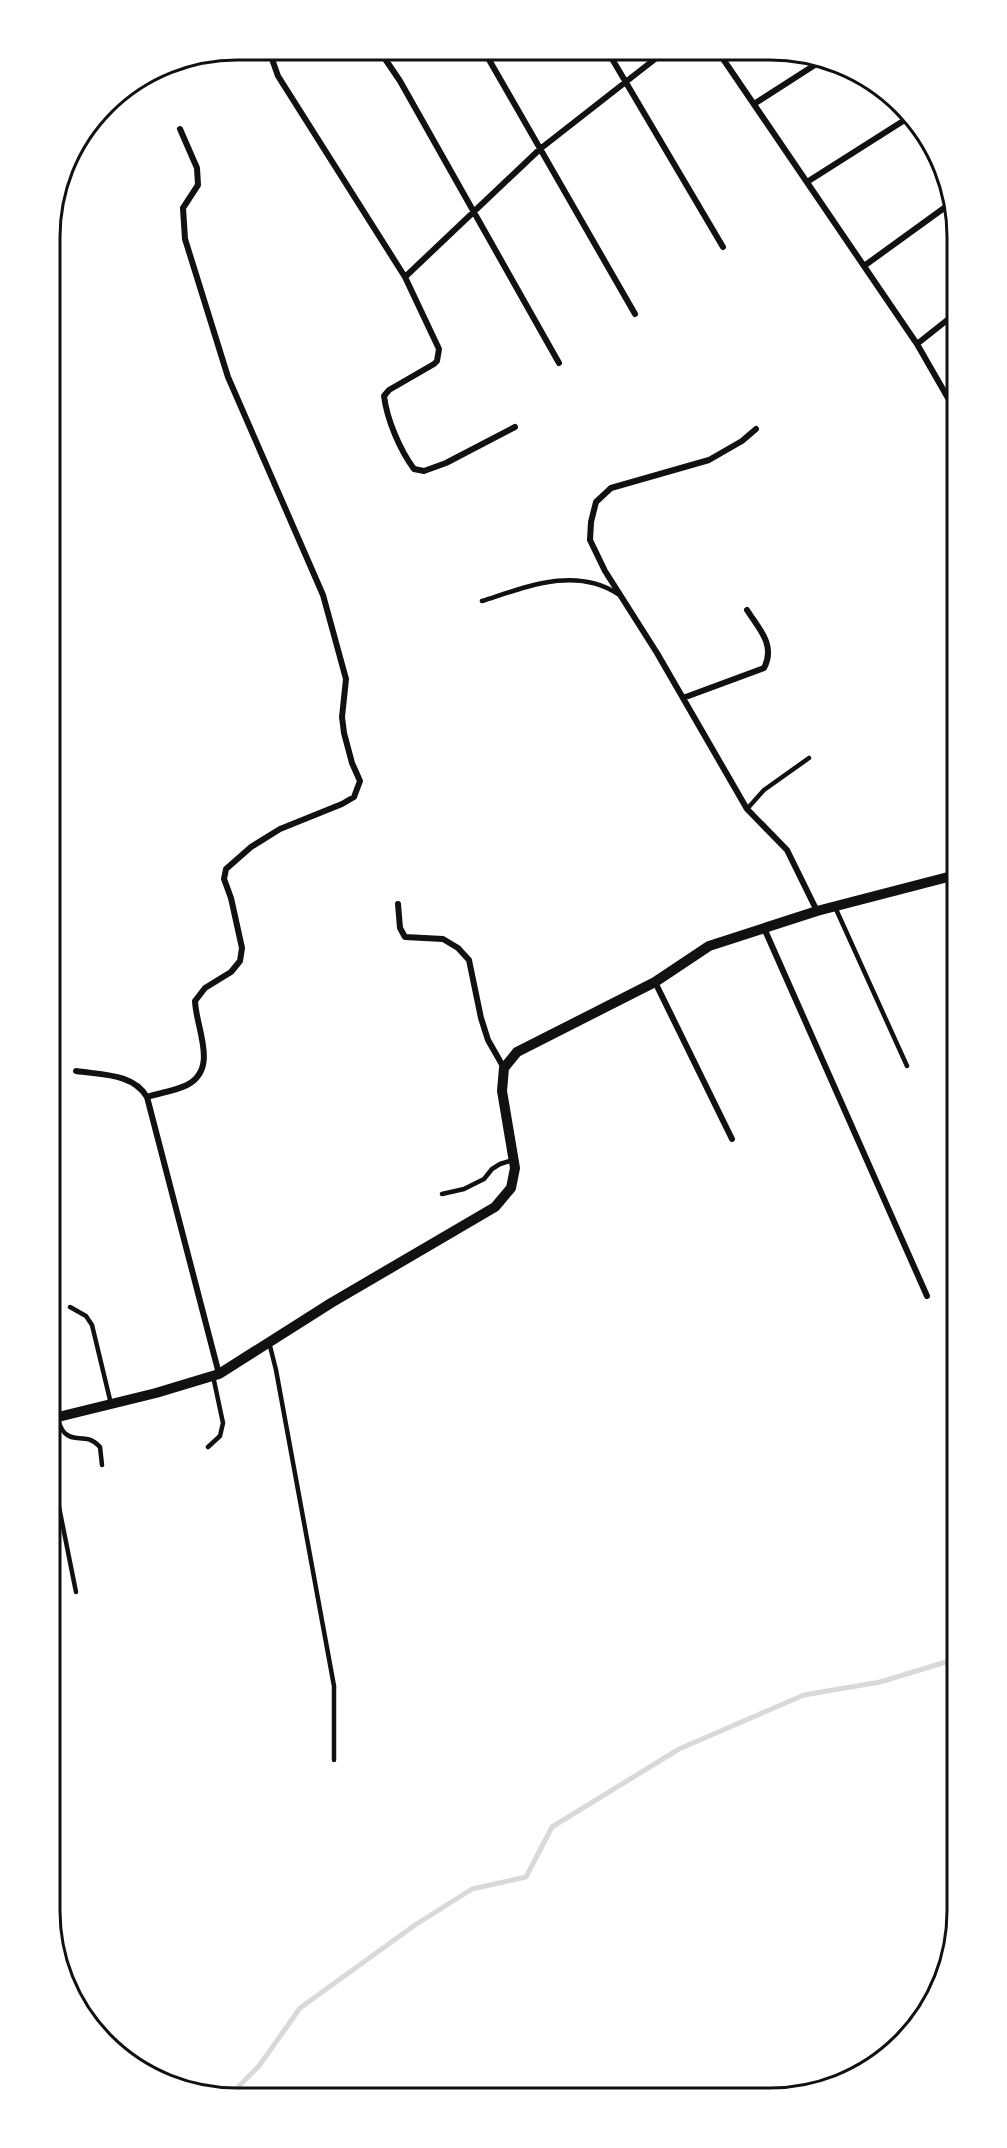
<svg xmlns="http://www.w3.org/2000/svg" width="1007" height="2148" viewBox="0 0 1007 2148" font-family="'Noto Sans',sans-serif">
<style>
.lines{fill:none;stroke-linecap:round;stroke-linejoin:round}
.stream{stroke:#d9d9d9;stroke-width:5}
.service{stroke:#111;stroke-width:4.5}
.minor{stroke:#111;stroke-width:6}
.tertiary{stroke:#111;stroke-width:10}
.rim{fill:none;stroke:#111;stroke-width:3}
</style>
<rect width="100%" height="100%" fill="#fff"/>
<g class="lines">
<path class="stream" d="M 230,2095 L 259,2066 L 300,2008 L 415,1925 L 472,1889 L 526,1877 L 552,1827 L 679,1749 L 804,1695 L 880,1682 L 956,1659"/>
<path class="service" d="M 482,601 C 526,587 575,566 618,594
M 747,809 L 764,790 L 809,758
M 835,907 L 907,1066
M 442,1194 L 464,1189 L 484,1179 L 492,1169 L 500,1164 L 513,1160
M 70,1307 L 86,1316 L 92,1325 L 111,1404
M 269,1342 L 276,1370 L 334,1686 L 334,1760
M 57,1417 C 59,1422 61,1431 66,1434 C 76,1443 86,1432 100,1447 L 102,1465
M 208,1447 L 220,1436 L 223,1423 L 213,1376
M 54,1482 L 76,1592"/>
<path class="minor" d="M 272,50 L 272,59 L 278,76 L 405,277 L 439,349 L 437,361 L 434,364 L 389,390 L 384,396 C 387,420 400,450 414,469 L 424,471 L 446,463 L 515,427
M 379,50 L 400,81 L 559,363
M 484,51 L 635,314
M 608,52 L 723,247
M 719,53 L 917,344 L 952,405
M 754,104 L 821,61
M 807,182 L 911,116
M 864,266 L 951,203
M 405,277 L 540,149 L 664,52
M 917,344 L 951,317
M 756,429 L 742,441 L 709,460 L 611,488 L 596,502 L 591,522 L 590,540 L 605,571 L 657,653 L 747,809 L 787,850 L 817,911
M 683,698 L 764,668 C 776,645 759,629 747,610
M 948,877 L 953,888
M 398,904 L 400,928 L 405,937 L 443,939 L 458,948 L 469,960 L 481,1018 L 488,1040 L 504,1068
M 764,928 L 927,1296
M 655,982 L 732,1139
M 76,1071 C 101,1075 133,1073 147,1097 L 219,1374
M 147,1097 C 159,1093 175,1091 187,1085 C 219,1068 196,1029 195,1001 L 205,988 L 231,972 L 240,961 L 242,948 L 231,898 L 224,879 L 226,869 L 251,847 L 280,829 L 342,804 L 354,797 L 360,781 L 352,763 L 344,733 L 342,717 L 346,679 L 323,595 L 228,377 L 185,239 L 183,208 L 198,185 L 197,168 L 180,129"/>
<path class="tertiary" d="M 54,1418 L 156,1393 L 219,1374 L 331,1303 L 495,1207 L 511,1188 L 515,1168 L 502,1091 L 504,1068 L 517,1052 L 655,982 L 709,946 L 817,911 L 948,877 L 953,874"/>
</g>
<path d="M0 0H1007V2148H0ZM237 60H770A177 177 0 0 1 947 237V1911A177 177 0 0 1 770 2088H237A177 177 0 0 1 60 1911V237A177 177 0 0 1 237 60Z" fill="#fff" fill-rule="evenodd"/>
<path class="rim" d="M237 60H770A177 177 0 0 1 947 237V1911A177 177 0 0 1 770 2088H237A177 177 0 0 1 60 1911V237A177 177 0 0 1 237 60Z"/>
</svg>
